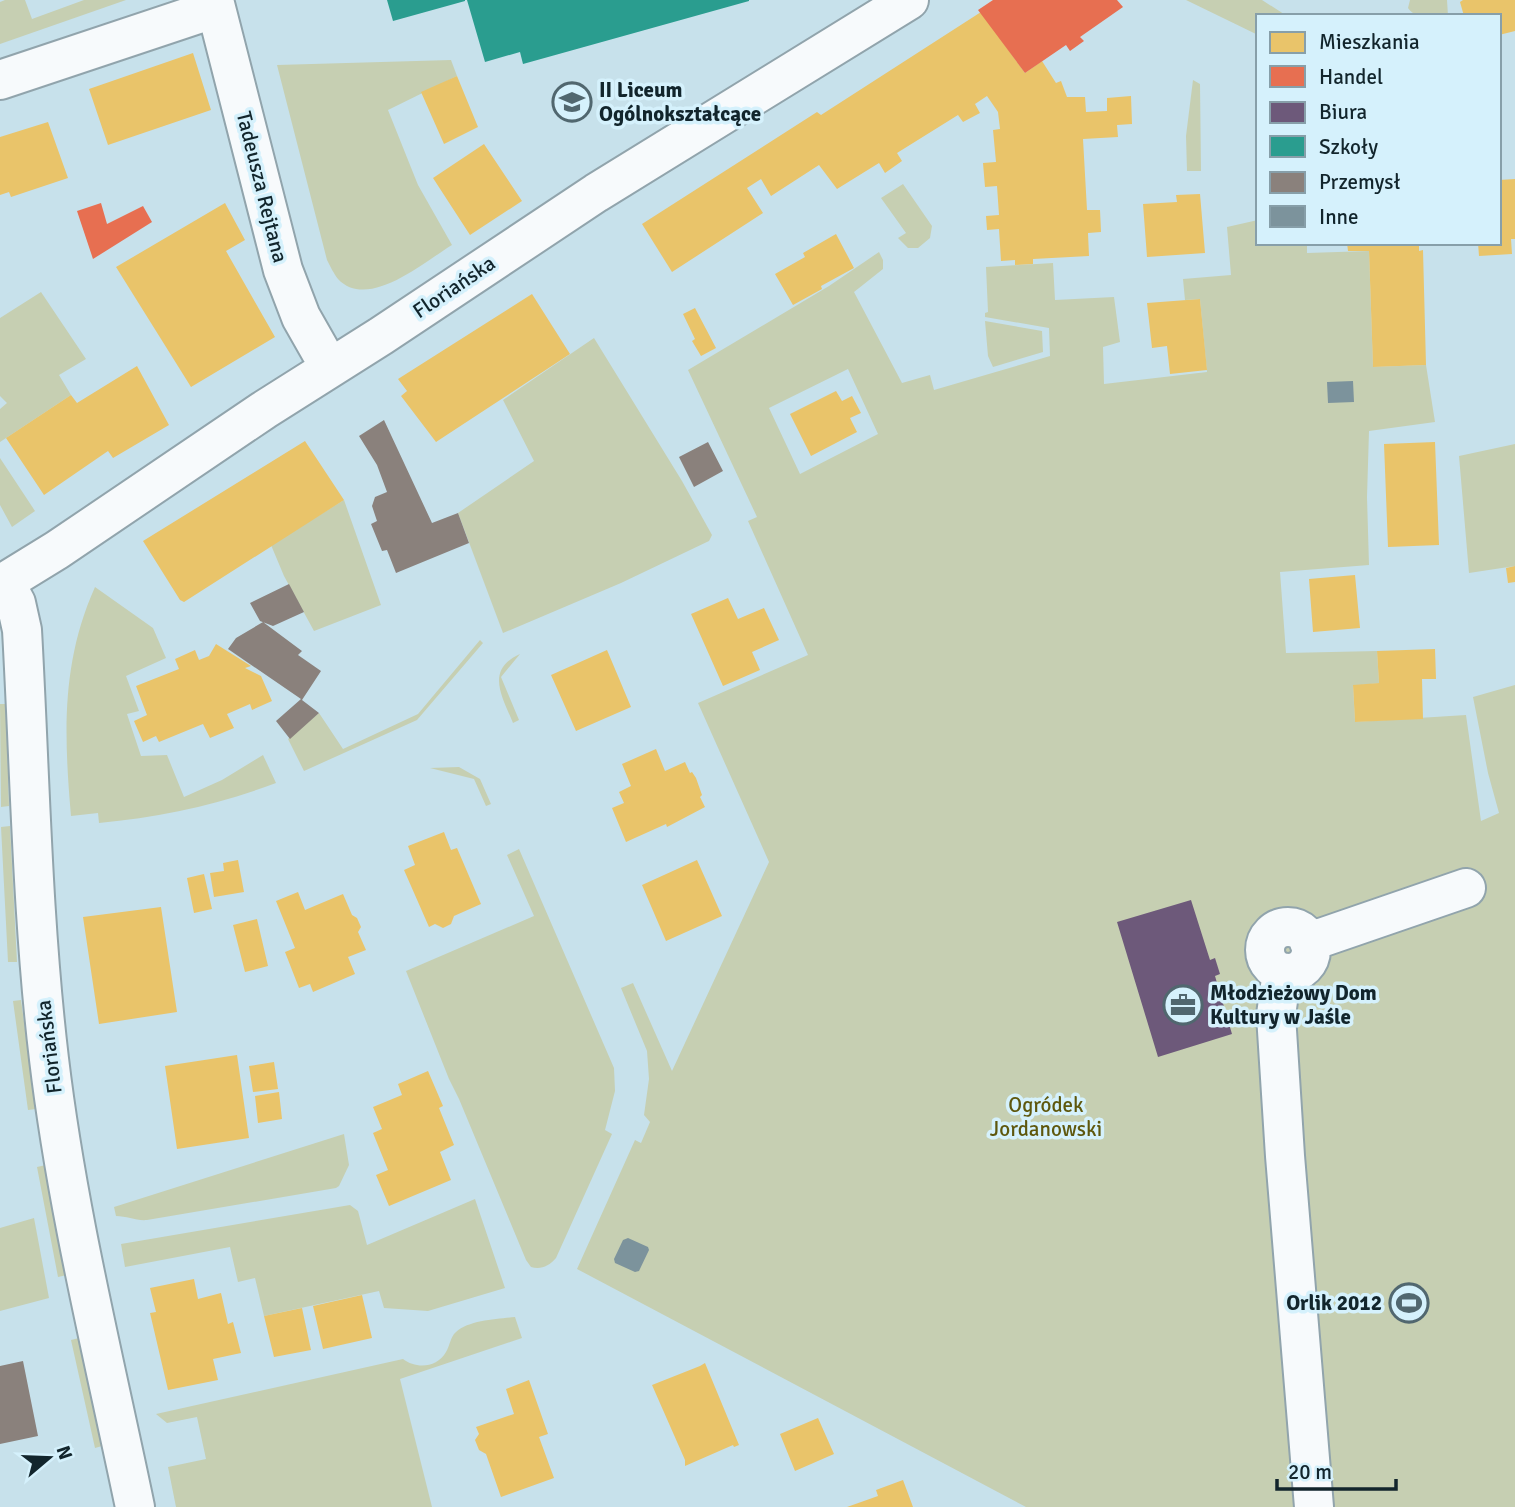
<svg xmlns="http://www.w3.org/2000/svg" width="1515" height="1507" viewBox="0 0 1515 1507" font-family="Signika,sans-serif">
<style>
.green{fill:#c6cfb2;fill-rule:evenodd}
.homes{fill:#e9c46a}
.shops{fill:#e76f51}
.offices{fill:#6d597a}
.schools{fill:#2a9d8f}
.industry{fill:#8a817c}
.building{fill:#7c939c}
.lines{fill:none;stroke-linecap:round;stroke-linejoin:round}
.minor-casing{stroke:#91a4ac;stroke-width:42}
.minor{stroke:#f7fafc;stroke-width:38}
.labels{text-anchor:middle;stroke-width:7;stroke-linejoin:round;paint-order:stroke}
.poi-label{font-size:21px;font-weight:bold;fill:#12252c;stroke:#d5f1fc;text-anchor:start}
.street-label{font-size:21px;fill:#12252c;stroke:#d5f1fc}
.park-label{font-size:21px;fill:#5e570d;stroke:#d5f1fc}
</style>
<rect width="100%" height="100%" fill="#c7e1eb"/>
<path class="green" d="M 5,0 L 25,0 L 32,19 L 84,0 L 126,0 L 0,44 L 0,2 Z
M 1186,0 L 1262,0 L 1287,16 L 1258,16 L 1258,35 Z
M 1410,0 L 1447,0 L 1448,16 C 1435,16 1416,20 1408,8 Z
M 451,60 L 457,76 L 388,110 L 418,185 L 452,245 C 424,262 368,311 338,279 C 334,274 330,266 327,260 L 277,65 Z
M 1193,80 L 1200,84 L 1201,171 L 1187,171 L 1186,136 Z
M 903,184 L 932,226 L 930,238 L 918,248 L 908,248 L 898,238 L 906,233 L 881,198 Z
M 1258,220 L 1258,243 L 1307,243 L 1307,253 L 1369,251 L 1373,367 L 1426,365 L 1435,422 L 1369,431 L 1367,497 L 1369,565 L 1280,572 L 1286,653 L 1377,651 L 1379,683 L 1353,686 L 1355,722 L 1466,715 L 1481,821 L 1499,813 L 1488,773 L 1473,697 L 1515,685 L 1515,1507 L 1026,1507 L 577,1269 L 635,1140 L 641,1143 L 650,1122 L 644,1115 L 649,1079 L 647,1051 L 621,988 L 633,983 L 672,1071 L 769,862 L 698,703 L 808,655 L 748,521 L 757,517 L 688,370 L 829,286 L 879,252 L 883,260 L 883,269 L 854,292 L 902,383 L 930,375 L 934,390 L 1050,356 L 1049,328 L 985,317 L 985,313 L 988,312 L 986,267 L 1053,263 L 1055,300 L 1114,297 L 1120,342 L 1103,347 L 1104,384 L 1207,372 L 1200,299 L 1185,300 L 1183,279 L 1231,275 L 1227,227 ZM 848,369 L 878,434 L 800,474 L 769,408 Z
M 41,292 L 86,359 L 59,375 L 71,395 L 0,442 L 0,409 L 7,403 L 0,396 L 0,318 Z
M 985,321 L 1042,331 L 1043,352 L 993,367 L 988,356 Z
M 594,338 L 682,481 L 712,535 L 709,541 L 621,583 L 503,633 L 458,513 L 534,461 L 503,400 Z
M 1515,444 L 1515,566 L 1469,573 L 1459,456 Z
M 0,458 L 35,511 L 12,527 L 0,505 Z
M 344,500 L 381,605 L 314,631 L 284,576 L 271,545 Z
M 95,587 L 153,628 L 166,658 L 126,676 L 139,711 L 127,714 L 141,756 L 167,755 L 184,797 L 222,780 L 263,755 L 276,783 C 218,805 160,817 99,823 L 98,813 L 71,816 C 64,735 61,663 95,587 Z
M 480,640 L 483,643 L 417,720 L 304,771 L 288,739 L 319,713 L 343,749 L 418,714 Z
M 520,654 L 501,677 L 519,720 L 513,723 C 502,696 485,670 520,654 Z
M 0,704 L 6,704 L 9,806 L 1,807 Z
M 459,767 L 480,779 L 491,804 L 486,806 L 474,779 L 430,768 Z
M 10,826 L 17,962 L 8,962 L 1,827 Z
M 519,849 L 614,1068 L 615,1091 L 605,1130 L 612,1134 L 556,1258 C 549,1266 541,1270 531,1267 L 526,1260 L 459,1099 L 449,1079 L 406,971 L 534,916 L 507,855 Z
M 21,1000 L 36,1109 L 28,1110 L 13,1001 Z
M 344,1134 L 349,1165 L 339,1186 L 336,1188 L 147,1220 C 136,1221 127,1216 116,1216 L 114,1207 Z
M 46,1165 L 67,1275 L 58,1277 L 37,1167 Z
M 475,1199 L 505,1288 L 428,1311 L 384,1308 L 379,1291 L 264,1316 L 255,1278 L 238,1282 L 230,1247 L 125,1267 L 121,1244 L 350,1205 L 358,1211 L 367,1245 Z
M 34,1218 L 49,1298 L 0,1311 L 0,1228 Z
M 515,1317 L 522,1338 L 400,1379 L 432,1507 L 176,1507 L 168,1467 L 206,1459 L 197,1417 L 167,1423 L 156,1414 L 403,1359 C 416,1369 437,1368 446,1352 C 450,1346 450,1337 456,1332 C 469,1320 498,1319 515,1317 Z
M 79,1338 L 102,1446 L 95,1448 L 71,1340 Z"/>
<path class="homes" d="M 1463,0 L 1515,0 L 1515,31 L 1499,35 L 1499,16 L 1464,16 L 1460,2 Z
M 981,12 L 1025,73 L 1042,61 L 1056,83 L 1061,81 L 1067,97 L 1085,97 L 1086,112 L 1107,111 L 1107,98 L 1131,96 L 1132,124 L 1117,125 L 1118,137 L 1083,139 L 1087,210 L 1100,210 L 1101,232 L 1088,233 L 1089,256 L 1033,259 L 1033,264 L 1015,265 L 1015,260 L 1001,261 L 999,229 L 987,230 L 986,216 L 999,215 L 997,186 L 985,187 L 983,163 L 996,162 L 993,130 L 1000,129 L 998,112 L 987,96 L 975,104 L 980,113 L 963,122 L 958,115 L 897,153 L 902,161 L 885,173 L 879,163 L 837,189 L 819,165 L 771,196 L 761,179 L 747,188 L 763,213 L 672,272 L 642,224 L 817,112 L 821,115 Z
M 193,53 L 211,110 L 108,145 L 89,89 Z
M 457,76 L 478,127 L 444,144 L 421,92 Z
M 48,122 L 68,178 L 11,197 L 9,192 L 0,195 L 0,137 Z
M 484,144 L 522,201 L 470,235 L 433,178 Z
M 1515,179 L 1515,239 L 1511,239 L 1512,254 L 1479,256 L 1478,243 L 1499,243 L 1499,180 Z
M 1200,194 L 1205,253 L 1147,257 L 1143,204 L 1177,202 L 1176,195 Z
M 225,203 L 245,240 L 226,251 L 275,337 L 191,387 L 116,267 Z
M 836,234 L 854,268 L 821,286 L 822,289 L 793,305 L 775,274 L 805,257 L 803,253 Z
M 1347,243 L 1419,243 L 1419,251 L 1423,250 L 1426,365 L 1373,367 L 1369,251 L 1348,251 Z
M 532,294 L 570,354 L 436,442 L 401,396 L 407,391 L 398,379 Z
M 1200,299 L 1207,370 L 1170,374 L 1167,346 L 1152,348 L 1147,303 Z
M 695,308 L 716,348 L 701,356 L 692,341 L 695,339 L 683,314 Z
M 137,366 L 169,425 L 113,458 L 108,451 L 44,495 L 6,438 L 71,395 L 77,403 Z
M 836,391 L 842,401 L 852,396 L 861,413 L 850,418 L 857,432 L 811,456 L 790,414 Z
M 305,441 L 344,500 L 184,602 L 180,600 L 143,541 Z
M 1435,442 L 1439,545 L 1388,547 L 1384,444 Z
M 1515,566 L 1515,582 L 1508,583 L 1506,568 Z
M 1355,575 L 1360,628 L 1313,632 L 1309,579 Z
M 728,598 L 738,619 L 764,608 L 779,640 L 752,652 L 760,670 L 723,686 L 691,614 Z
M 216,644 L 251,666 L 245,668 L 261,676 L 272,701 L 252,710 L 250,704 L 227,714 L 234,728 L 210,738 L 203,724 L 159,742 L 156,736 L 143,742 L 134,721 L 147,715 L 136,686 L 179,669 L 175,659 L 195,650 L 199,660 L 209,656 Z
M 1435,649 L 1436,679 L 1422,679 L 1423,719 L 1355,722 L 1353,685 L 1379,683 L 1377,651 Z
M 607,650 L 631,707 L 576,731 L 551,675 Z
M 656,749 L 665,771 L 685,762 L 690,773 L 692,772 L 696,778 L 702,795 L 700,797 L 705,807 L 667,827 L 666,824 L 626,842 L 612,808 L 624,803 L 619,792 L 631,786 L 622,764 Z
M 444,832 L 451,850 L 457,848 L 481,904 L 454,916 L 451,924 L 443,928 L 435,924 L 429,927 L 404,870 L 415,865 L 408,846 Z
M 238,860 L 244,892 L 214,897 L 210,873 L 224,871 L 223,863 Z
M 697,860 L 722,916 L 666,941 L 642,885 Z
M 204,874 L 212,909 L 194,913 L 187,878 Z
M 298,892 L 305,910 L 343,894 L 352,915 L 357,918 L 361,927 L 358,932 L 366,950 L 348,957 L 355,974 L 313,992 L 310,984 L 299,988 L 285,952 L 295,948 L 276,901 Z
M 161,907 L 177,1012 L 99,1024 L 83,917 Z
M 257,919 L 268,966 L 245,972 L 233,925 Z
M 237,1055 L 249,1138 L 177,1149 L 165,1066 Z
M 274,1062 L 278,1089 L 253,1092 L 249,1066 Z
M 428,1071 L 443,1106 L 439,1108 L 454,1145 L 440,1152 L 451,1180 L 389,1206 L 376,1175 L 388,1170 L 373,1133 L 382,1129 L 373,1107 L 402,1095 L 398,1084 Z
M 279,1092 L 282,1119 L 258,1123 L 255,1096 Z
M 194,1279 L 198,1299 L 221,1293 L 228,1324 L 233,1322 L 241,1353 L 213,1359 L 218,1380 L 168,1390 L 150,1313 L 156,1312 L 150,1288 Z
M 362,1295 L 372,1338 L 323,1349 L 313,1306 Z
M 302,1308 L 311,1350 L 274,1357 L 264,1316 Z
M 705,1363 L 739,1445 L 734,1447 L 733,1445 L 685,1466 L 685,1460 L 652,1385 L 700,1366 Z
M 529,1380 L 548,1434 L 539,1437 L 554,1478 L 501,1497 L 486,1454 L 479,1450 L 475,1440 L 479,1434 L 476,1427 L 514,1414 L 506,1389 Z
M 818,1418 L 834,1454 L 795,1471 L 780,1434 Z
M 903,1480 L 913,1507 L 847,1507 L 878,1496 L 876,1490 Z"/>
<path class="shops" d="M 993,0 L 1117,0 L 1123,7 L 1080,37 L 1084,41 L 1070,51 L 1066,45 L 1025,73 L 978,10 Z
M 101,203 L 107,224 L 143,206 L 152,222 L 93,259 L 77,211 Z"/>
<path class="offices" d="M 1191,900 L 1210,960 L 1215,958 L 1220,974 L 1215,976 L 1232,1034 L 1158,1057 L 1117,922 Z"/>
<path class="schools" d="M 387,0 L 465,0 L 465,1 L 393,21 Z
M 467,0 L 749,0 L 749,1 L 523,64 L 520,52 L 485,62 Z"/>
<path class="industry" d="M 384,420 L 432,523 L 458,513 L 469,543 L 396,573 L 387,550 L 382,551 L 371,524 L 377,521 L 372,506 L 375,497 L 387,492 L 377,465 L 359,436 Z
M 708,442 L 723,471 L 694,487 L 679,457 Z
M 289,584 L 304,612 L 273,626 L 260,621 L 250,603 Z
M 263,622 L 302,651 L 298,655 L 321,671 L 302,700 L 319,713 L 290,739 L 276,721 L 301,699 L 228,649 L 236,638 Z
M 23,1361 L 38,1436 L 0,1444 L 0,1366 Z"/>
<path class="building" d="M 1353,381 L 1354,402 L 1328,403 L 1327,382 Z
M 628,1238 L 648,1247 L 649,1250 L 639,1271 L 635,1272 L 615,1263 L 614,1259 L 623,1240 Z"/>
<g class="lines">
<g class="minor-casing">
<path id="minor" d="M 214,0 L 283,270 L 301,317 L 330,368
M 0,80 L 216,8
M 5,583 L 16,603 L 22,630 C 30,772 32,917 49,1059 C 67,1210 104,1358 135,1507
M 0,585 L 57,550 L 264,410 L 381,336 L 596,193 L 909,0
M1265 950a23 23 0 1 1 46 0a23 23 0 1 1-46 0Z
M 1309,942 L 1466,888
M 1282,972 L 1276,1015 L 1285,1156 L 1314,1507"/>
</g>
<use href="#minor" class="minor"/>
</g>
<defs>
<g id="university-ring" transform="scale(2.0125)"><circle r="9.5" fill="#d5f1fc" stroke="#51676f" stroke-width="1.5"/><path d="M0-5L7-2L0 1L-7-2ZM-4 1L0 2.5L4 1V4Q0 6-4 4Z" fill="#51676f"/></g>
<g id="office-ring" transform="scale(2.0125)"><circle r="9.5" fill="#d5f1fc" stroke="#51676f" stroke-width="1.5"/><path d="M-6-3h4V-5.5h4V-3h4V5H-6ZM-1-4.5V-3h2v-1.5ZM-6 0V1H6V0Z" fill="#51676f"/></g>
<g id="stadium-ring" transform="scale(2.0125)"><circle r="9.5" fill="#d5f1fc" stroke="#51676f" stroke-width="1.5"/><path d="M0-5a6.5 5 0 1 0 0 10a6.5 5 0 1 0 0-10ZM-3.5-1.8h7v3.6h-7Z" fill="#51676f"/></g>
</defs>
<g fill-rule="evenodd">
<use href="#university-ring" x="572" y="102"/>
<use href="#office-ring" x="1183" y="1005"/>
<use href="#stadium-ring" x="1409" y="1303"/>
</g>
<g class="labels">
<g class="poi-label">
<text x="599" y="97">II Liceum<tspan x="599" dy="24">Ogólnokształcące</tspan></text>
<text x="1210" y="1000">Młodzieżowy Dom<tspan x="1210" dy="24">Kultury w Jaśle</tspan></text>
<text x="1382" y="1310" text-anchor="end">Orlik 2012</text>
</g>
<g class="street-label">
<text transform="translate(262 187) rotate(76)" y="7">Tadeusza Rejtana</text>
<text transform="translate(454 287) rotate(-34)" y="7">Floriańska</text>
<text transform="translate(49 1047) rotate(-97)" y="7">Floriańska</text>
</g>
<g class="park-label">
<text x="1046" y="1112">Ogródek<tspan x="1046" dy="24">Jordanowski</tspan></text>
</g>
</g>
<rect x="1256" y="14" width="245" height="231" fill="#d5f1fc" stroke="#879fa9" stroke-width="2"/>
<rect x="1270" y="32" width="35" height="21" fill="#e9c46a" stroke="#879fa9" stroke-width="2"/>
<text x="1319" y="49" font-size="21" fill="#12252c">Mieszkania</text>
<rect x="1270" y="66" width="35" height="21" fill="#e76f51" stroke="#879fa9" stroke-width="2"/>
<text x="1319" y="84" font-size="21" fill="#12252c">Handel</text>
<rect x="1270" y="102" width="35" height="21" fill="#6d597a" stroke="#879fa9" stroke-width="2"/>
<text x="1319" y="119" font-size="21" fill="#12252c">Biura</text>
<rect x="1270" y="136" width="35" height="21" fill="#2a9d8f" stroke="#879fa9" stroke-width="2"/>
<text x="1319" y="154" font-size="21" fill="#12252c">Szkoły</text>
<rect x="1270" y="172" width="35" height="21" fill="#8a817c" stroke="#879fa9" stroke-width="2"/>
<text x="1319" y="189" font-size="21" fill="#12252c">Przemysł</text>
<rect x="1270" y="206" width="35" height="21" fill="#7c939c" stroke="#879fa9" stroke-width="2"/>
<text x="1319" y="224" font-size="21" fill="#12252c">Inne</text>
<g transform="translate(49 1458) rotate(71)" stroke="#d5f1fc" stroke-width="5" paint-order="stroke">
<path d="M0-5L12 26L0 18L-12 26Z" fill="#12252c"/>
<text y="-10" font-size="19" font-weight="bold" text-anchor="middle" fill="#12252c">N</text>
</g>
<path d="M1277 1479v10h119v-10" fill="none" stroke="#12252c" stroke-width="3.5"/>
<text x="1288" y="1479" font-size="21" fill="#12252c" stroke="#d5f1fc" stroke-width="5" paint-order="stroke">20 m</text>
</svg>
